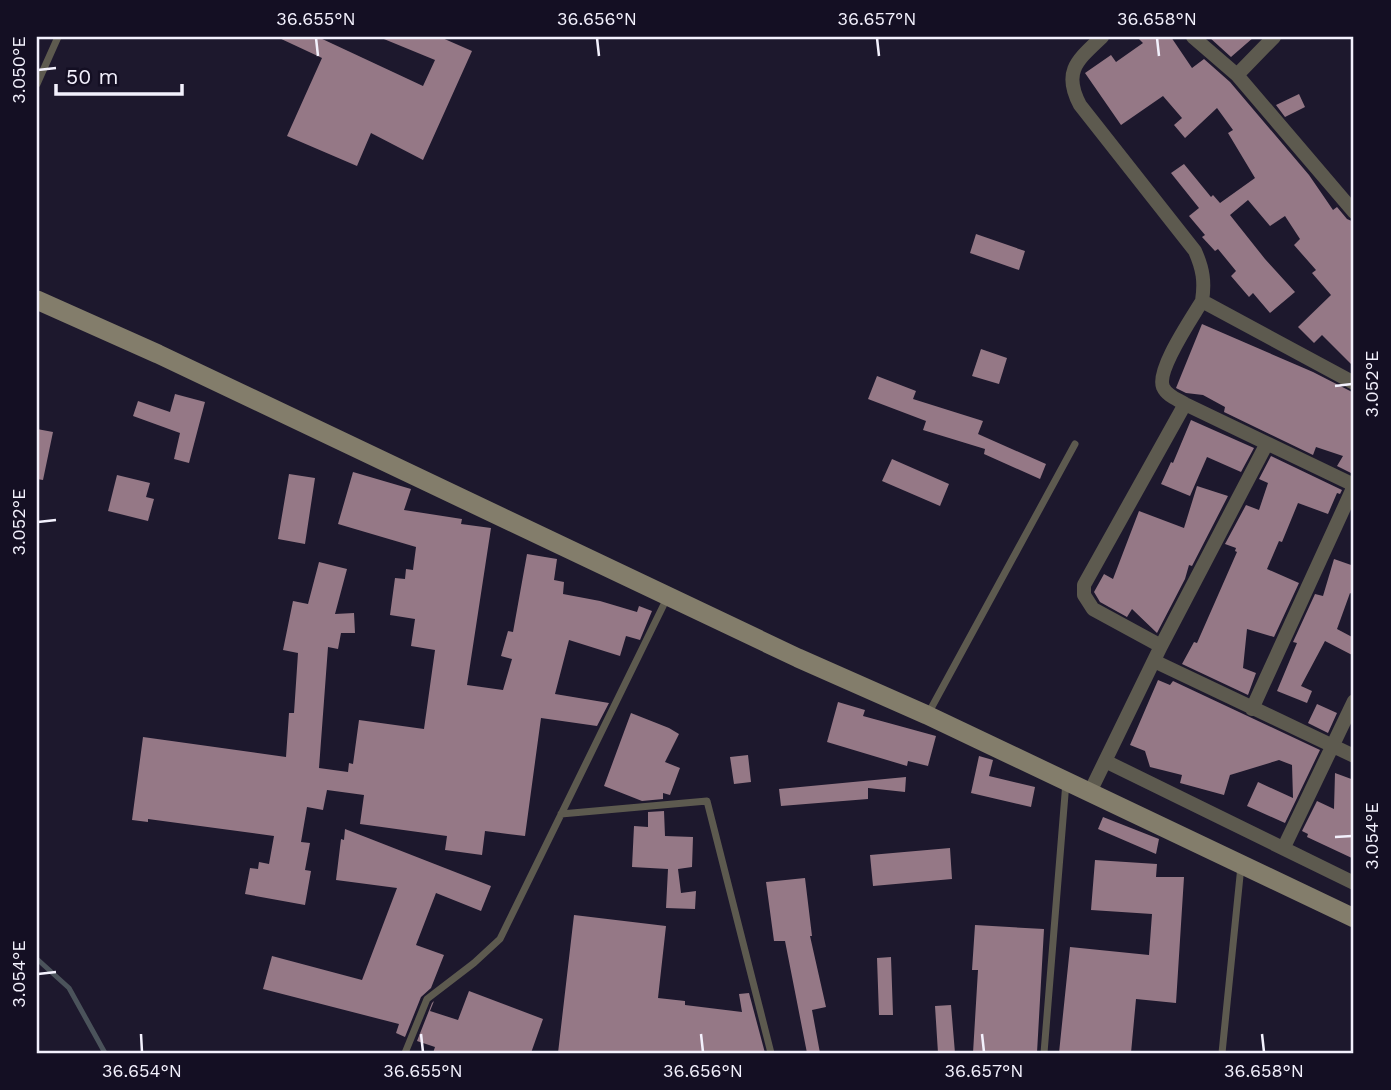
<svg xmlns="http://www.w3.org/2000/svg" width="1391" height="1090" viewBox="0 0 1391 1090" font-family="'Work Sans',sans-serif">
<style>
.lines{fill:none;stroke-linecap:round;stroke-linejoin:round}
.stream{stroke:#4b535b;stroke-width:5}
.building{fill:#957886}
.service{stroke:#5d5a4f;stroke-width:7}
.minor{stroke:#5d5a4f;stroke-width:14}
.secondary{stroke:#837d6b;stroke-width:19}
.ticks{fill:none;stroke:#f3f1fd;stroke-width:2.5}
.neatline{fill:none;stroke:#f3f1fd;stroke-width:2.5}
.ticks-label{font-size:18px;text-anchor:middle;fill:#f3f1fd}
</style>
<rect width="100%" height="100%" fill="#1d182d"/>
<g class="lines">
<path class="stream" d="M 37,959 L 69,988 L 105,1053"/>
</g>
<path class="building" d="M 277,37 L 318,37 L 423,86 L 435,60 L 379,37 L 440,37 L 472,51 L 423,160 L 371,133 L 357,166 L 287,136 L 322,58 Z
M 1137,37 L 1171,37 L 1192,68 L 1204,59 L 1230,82 L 1309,175 L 1333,210 L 1337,207 L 1347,219 L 1354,222 L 1354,367 L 1322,335 L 1314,343 L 1298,327 L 1331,295 L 1312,273 L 1316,270 L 1294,245 L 1300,239 L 1285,216 L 1270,226 L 1248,200 L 1230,215 L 1265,259 L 1295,292 L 1270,313 L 1253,293 L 1249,297 L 1231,276 L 1236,271 L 1218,249 L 1215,251 L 1202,237 L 1205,235 L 1189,216 L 1199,208 L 1171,173 L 1184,164 L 1211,197 L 1213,195 L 1220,203 L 1255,178 L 1228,133 L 1233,130 L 1217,108 L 1185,138 L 1174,125 L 1182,118 L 1163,96 L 1121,125 L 1085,73 L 1111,55 L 1116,62 L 1143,43 Z
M 1209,37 L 1254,37 L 1231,57 Z
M 1299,94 L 1305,107 L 1285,117 L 1276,105 Z
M 976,234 L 1025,251 L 1019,270 L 970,253 Z
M 1202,324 L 1313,372 L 1354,393 L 1353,474 L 1337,466 L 1343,456 L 1316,447 L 1313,455 L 1224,412 L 1225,407 L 1203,395 L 1186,393 L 1176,388 Z
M 981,349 L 1007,358 L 999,384 L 972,376 Z
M 877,376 L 916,391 L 913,399 L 983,421 L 978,434 L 1046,464 L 1040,479 L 984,454 L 985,449 L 923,430 L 926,421 L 868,399 Z
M 175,394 L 205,402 L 189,463 L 174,459 L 180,433 L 133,416 L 138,401 L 170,412 Z
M 1191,420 L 1254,448 L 1241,472 L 1207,457 L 1190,496 L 1161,484 L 1171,462 L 1173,463 Z
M 37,429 L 53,432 L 43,480 L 37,479 Z
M 1271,456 L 1342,490 L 1340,494 L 1337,493 L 1328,514 L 1298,503 L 1282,542 L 1279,541 L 1267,569 L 1299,583 L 1274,637 L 1247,629 L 1243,668 L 1256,673 L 1248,695 L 1182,664 L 1194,642 L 1197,643 L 1237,552 L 1235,551 L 1236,548 L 1225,544 L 1246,505 L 1259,510 L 1268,483 L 1259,479 Z
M 892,459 L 949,484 L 940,506 L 882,481 Z
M 353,472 L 411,489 L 404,510 L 462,519 L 461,524 L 491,528 L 467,685 L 503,690 L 512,659 L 501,656 L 508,631 L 513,632 L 527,554 L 557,559 L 554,580 L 564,582 L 563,594 L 600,601 L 637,612 L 639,606 L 652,611 L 640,640 L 626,636 L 620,656 L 569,640 L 555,694 L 609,703 L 597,726 L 541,718 L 525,836 L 485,831 L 482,855 L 445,850 L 447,836 L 360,824 L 364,795 L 327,790 L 323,810 L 307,807 L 301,842 L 310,843 L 305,870 L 311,871 L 305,905 L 245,894 L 250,868 L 258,869 L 259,862 L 269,864 L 274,836 L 148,819 L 148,822 L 132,820 L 143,737 L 286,757 L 289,713 L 294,713 L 298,653 L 283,650 L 293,601 L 308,604 L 319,562 L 347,569 L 335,614 L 354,613 L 355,633 L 341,633 L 338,649 L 328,647 L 319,768 L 348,772 L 349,763 L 353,764 L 359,720 L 424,729 L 435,650 L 411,646 L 415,619 L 390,615 L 395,578 L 405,579 L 406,569 L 413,570 L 416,547 L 338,524 Z
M 289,474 L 315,478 L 305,544 L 278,539 Z
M 117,475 L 150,483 L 146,497 L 154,499 L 148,521 L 108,511 Z
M 1197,486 L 1228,496 L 1192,566 L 1189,565 L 1185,579 L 1157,633 L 1132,609 L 1127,617 L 1100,602 L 1094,592 L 1104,574 L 1113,579 L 1139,511 L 1184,528 Z
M 1334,559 L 1354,566 L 1354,595 L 1350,593 L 1337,629 L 1354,638 L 1354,656 L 1325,641 L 1301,686 L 1312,691 L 1307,703 L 1277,691 L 1297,643 L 1293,642 L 1315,594 L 1323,596 Z
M 1158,680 L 1170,685 L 1173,681 L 1320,750 L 1285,823 L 1247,806 L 1258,782 L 1293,798 L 1292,765 L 1279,760 L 1230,775 L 1224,795 L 1180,783 L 1182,775 L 1150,767 L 1145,751 L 1130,745 Z
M 838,702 L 865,710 L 863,716 L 936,736 L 928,766 L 908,761 L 907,766 L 827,742 Z
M 1317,704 L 1337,713 L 1328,733 L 1308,723 Z
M 631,713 L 669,728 L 679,734 L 665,762 L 680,768 L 670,795 L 663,793 L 663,799 L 642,801 L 604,786 Z
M 748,755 L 751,782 L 734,784 L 730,757 Z
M 979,756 L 993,760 L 989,776 L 1035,787 L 1031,807 L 971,793 Z
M 1335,773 L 1354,780 L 1354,859 L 1307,837 L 1308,834 L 1302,831 L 1317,801 L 1334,809 Z
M 906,777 L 905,792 L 868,788 L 868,799 L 781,806 L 779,789 Z
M 664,811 L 665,836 L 693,837 L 692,867 L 678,869 L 681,893 L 696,891 L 695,909 L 666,908 L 668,869 L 632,867 L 634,826 L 648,827 L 648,812 Z
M 1103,817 L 1159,839 L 1156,854 L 1098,829 Z
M 345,829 L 491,886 L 481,911 L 436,893 L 416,945 L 444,955 L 431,988 L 421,997 L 405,1037 L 396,1033 L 399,1024 L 263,989 L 272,956 L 362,980 L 397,888 L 336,880 L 341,839 L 344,840 Z
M 950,848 L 952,879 L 873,886 L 870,855 Z
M 1095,860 L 1157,864 L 1156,877 L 1184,877 L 1176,1003 L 1136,999 L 1131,1053 L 1059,1053 L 1070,947 L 1149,955 L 1152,914 L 1091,910 Z
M 805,878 L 812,936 L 810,936 L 826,1007 L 812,1010 L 820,1053 L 807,1053 L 785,941 L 774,941 L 766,882 Z
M 574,915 L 666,926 L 658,998 L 685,1001 L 685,1005 L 742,1012 L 739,994 L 749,993 L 765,1053 L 558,1053 Z
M 975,925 L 1044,929 L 1037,1053 L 973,1053 L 978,970 L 972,970 Z
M 891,957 L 893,1015 L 879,1015 L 877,958 Z
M 469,991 L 543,1019 L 531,1053 L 433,1053 L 435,1047 L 417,1041 L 432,1003 L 434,1001 L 430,1011 L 458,1020 Z
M 951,1005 L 955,1053 L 938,1053 L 935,1006 Z"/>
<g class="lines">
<path class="service" d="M 37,84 L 58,37
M 928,714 L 1075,444
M 561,814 L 707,801 L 771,1053
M 405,1053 L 427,999 L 474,963 L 500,939 L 668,596
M 1044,1053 L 1066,782
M 1222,1053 L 1241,866"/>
<path class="minor" d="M 1102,37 C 1078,60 1062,71 1080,105 L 1195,251 C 1203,269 1205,282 1202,301 L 1354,383
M 1193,37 L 1237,75 L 1354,212
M 1237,75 L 1274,37
M 1202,301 C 1192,318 1156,370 1163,387 C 1167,396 1177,399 1185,404 L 1354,485
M 1161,646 L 1093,609 L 1084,595 L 1084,585 L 1185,404
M 1154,661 L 1354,756
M 1252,709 L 1354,486
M 1105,761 L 1354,883
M 1090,792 L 1161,646 L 1266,445
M 1284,847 L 1354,701"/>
<path class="secondary" d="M 37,300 L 158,354 L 798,658 L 927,715 L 1354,918"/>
</g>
<path class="ticks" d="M 316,38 L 318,56M 597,38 L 599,56M 877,38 L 879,56M 1157,38 L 1159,56M 38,70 L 56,68M 1335,386 L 1352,384M 38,522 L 56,520M 1335,837 L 1352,836M 38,974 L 56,972M 141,1034 L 142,1052M 421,1034 L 423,1052M 701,1034 L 703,1052M 982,1034 L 984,1052M 1262,1034 L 1264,1052"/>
<rect width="1391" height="1090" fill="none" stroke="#140f23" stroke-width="77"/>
<path d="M56 84v10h126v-10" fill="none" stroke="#f3f1fd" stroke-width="3.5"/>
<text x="66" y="84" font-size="21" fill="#f3f1fd" stroke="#140f23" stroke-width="5" paint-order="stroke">50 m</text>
<rect x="38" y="38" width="1314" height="1014" class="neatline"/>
<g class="ticks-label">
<text x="316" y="25">36.655°N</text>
<text x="597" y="25">36.656°N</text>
<text x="877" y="25">36.657°N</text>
<text x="1157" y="25">36.658°N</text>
<text transform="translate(19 70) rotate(-90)" y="6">3.050°E</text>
<text transform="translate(1372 384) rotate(-90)" y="6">3.052°E</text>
<text transform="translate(19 522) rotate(-90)" y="6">3.052°E</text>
<text transform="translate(1372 836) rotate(-90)" y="6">3.054°E</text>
<text transform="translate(19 974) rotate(-90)" y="6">3.054°E</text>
<text x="142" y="1077">36.654°N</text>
<text x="423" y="1077">36.655°N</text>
<text x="703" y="1077">36.656°N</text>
<text x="984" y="1077">36.657°N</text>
<text x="1264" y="1077">36.658°N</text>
</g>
</svg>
